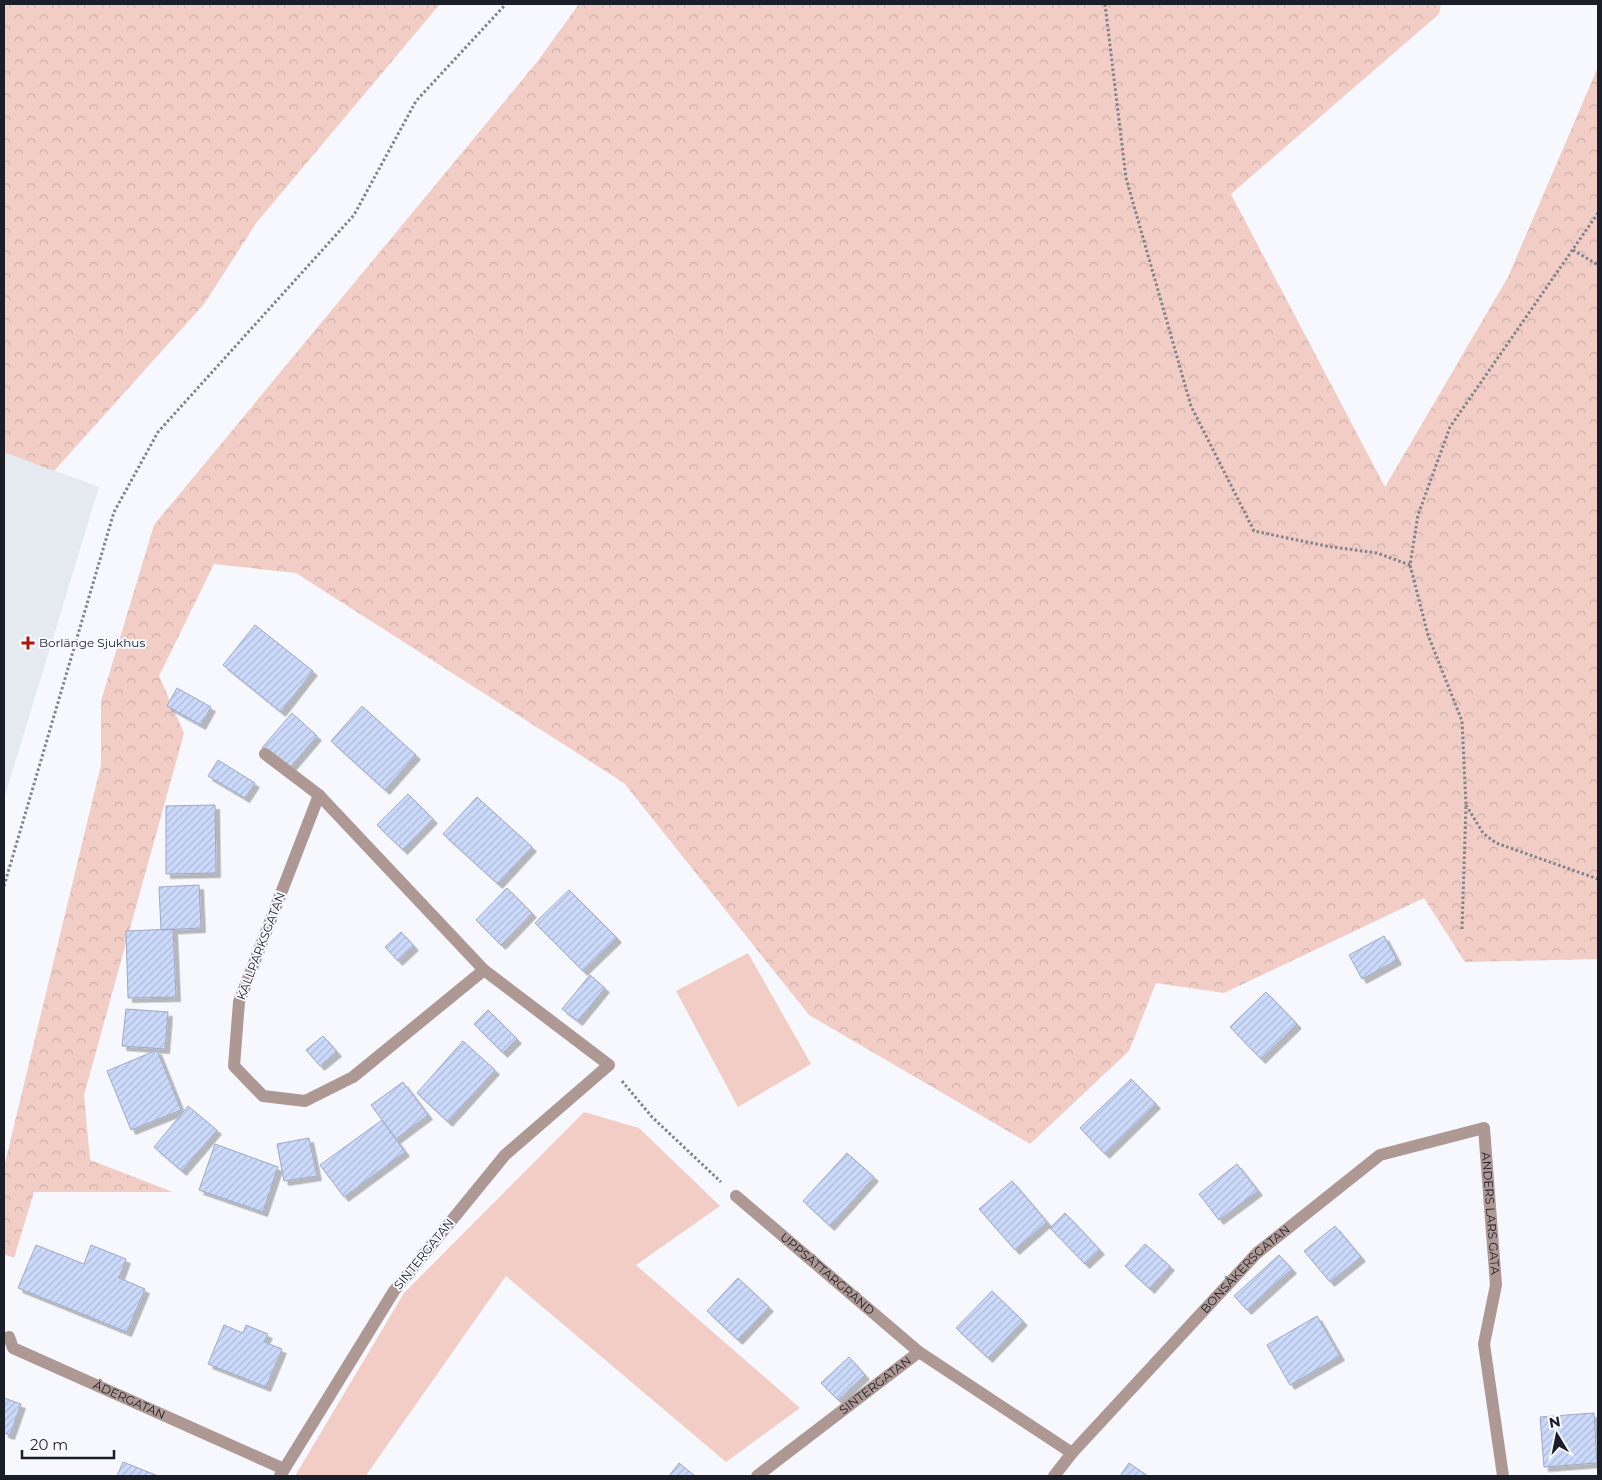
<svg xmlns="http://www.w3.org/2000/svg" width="1602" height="1480" viewBox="0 0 1602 1480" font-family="Montserrat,sans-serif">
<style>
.built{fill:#e5e9f0}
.green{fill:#f1cdc6}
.forest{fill:url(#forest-crowns)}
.building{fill:url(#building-hatch);stroke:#9da9c5;filter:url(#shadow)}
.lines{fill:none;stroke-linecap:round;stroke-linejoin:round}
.path{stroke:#80838c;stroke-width:3;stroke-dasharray:2.5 2.5;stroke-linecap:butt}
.minor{stroke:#ae9894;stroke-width:12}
.poi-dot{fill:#aa1b02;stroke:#f6f8fe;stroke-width:2}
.labels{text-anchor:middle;stroke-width:4;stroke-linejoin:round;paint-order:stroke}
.poi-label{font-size:12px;fill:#1a1e29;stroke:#f6f8fe;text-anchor:start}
.street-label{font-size:12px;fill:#1a1e29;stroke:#f6f8fe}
</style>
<defs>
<pattern id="forest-crowns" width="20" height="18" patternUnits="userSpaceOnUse" patternTransform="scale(1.25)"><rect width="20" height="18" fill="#f1cdc6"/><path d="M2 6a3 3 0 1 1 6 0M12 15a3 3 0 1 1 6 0" fill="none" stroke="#ceb0aa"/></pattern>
<pattern id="building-hatch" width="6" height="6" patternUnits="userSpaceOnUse" patternTransform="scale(1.25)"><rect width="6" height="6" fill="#cbd9fa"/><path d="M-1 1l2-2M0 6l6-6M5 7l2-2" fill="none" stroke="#aebad6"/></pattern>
<filter id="shadow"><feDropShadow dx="4.5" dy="4.5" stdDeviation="0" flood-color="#0004"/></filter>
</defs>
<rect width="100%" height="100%" fill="#f6f8fe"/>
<path class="built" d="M 4,452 L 99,487 L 4,799 Z"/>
<path class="green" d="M 748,953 L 811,1064 L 738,1107 L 676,991 Z
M 584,1112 L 639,1128 L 720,1206 L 636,1265 L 800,1408 L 726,1462 L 506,1276 L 367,1474 L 368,1476 L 295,1476 L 404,1293 Z"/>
<path class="forest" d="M 4,4 L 440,4 L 257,222 L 204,304 L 54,471 L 4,452 Z
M 579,4 L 1441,4 L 1439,14 L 1231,194 L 1385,487 L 1508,277 L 1598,67 L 1598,959 L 1465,962 L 1424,898 L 1224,993 L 1156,983 L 1129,1051 L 1030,1144 L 809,1015 L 624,783 L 296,573 L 214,564 L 159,676 L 184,733 L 84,1095 L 90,1160 L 173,1192 L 34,1192 L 14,1258 L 4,1254 L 4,1167 L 101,765 L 101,701 L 154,525 L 537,62 Z"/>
<path class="building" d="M 255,625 L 313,671 L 281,712 L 223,665 Z
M 177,688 L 211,707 L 201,725 L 167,706 Z
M 362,706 L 416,755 L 385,790 L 331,741 Z
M 292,713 L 317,736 L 288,770 L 262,748 Z
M 218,760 L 255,783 L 245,798 L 208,776 Z
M 408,794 L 433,819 L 403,850 L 377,825 Z
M 477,797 L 532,847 L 498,884 L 443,834 Z
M 215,805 L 216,873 L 166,874 L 166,806 Z
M 199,885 L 201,928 L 161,930 L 159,887 Z
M 507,888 L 532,913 L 501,945 L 476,920 Z
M 569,890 L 617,938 L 583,971 L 535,923 Z
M 173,929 L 176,997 L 128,998 L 126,931 Z
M 401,932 L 414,946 L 398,961 L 385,947 Z
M 1384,936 L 1397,960 L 1362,979 L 1349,955 Z
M 590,975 L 605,988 L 578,1021 L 562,1009 Z
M 1266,992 L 1297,1024 L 1261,1059 L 1230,1027 Z
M 126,1009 L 168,1012 L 165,1049 L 122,1046 Z
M 488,1010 L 517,1039 L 503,1053 L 474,1024 Z
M 323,1036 L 337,1052 L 320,1066 L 306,1050 Z
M 463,1041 L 495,1070 L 448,1122 L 417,1093 Z
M 157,1050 L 181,1110 L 131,1130 L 107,1071 Z
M 1131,1079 L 1156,1104 L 1105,1154 L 1080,1128 Z
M 403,1082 L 428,1115 L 396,1139 L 371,1105 Z
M 188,1106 L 217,1130 L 182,1171 L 154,1147 Z
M 382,1120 L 405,1152 L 344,1197 L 320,1165 Z
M 309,1138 L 317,1176 L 284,1181 L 277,1144 Z
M 215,1144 L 278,1167 L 263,1212 L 199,1190 Z
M 847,1153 L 874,1177 L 830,1226 L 803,1201 Z
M 1237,1164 L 1258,1191 L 1219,1220 L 1199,1194 Z
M 1012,1181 L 1047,1222 L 1015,1250 L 979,1209 Z
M 1065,1213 L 1100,1250 L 1085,1264 L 1050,1228 Z
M 1335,1226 L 1361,1257 L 1330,1282 L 1304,1251 Z
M 1145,1244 L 1170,1266 L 1150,1289 L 1125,1266 Z
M 36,1245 L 84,1264 L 91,1245 L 126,1259 L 119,1278 L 145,1289 L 127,1332 L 18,1288 Z
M 1279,1255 L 1292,1269 L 1247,1310 L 1234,1296 Z
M 738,1278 L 769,1307 L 738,1340 L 707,1311 Z
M 992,1291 L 1023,1321 L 988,1358 L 956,1328 Z
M 1317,1316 L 1340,1356 L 1290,1385 L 1267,1345 Z
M 224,1325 L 243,1333 L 246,1325 L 268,1334 L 264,1342 L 282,1349 L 266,1387 L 208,1364 Z
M 849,1357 L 865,1375 L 838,1400 L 821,1383 Z
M 4,1398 L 21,1404 L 10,1435 L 4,1433 Z
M 1594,1413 L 1597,1463 L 1544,1467 L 1540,1417 Z
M 123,1462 L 158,1476 L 117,1476 Z
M 679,1463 L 695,1476 L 669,1476 Z
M 1129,1463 L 1148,1476 L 1120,1476 Z"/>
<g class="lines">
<path class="path" d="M 1105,4 L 1126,178 L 1191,406 L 1254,531 L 1326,546 L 1377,553 L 1410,565
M 1573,250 L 1598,265
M 1466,805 L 1483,833 L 1496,843 L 1598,879
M 4,886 L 114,512 L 158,432 L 354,215 L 416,101 L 506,4
M 1462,929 L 1466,805 L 1462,721 L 1428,635 L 1410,565 L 1418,515 L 1450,427 L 1598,213
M 622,1081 L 652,1117 L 721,1182"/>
<g class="minor">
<path d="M 265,754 L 319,795 L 484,970 L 609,1065 L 505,1155 L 394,1291 L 280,1476"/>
<path d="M 319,795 L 239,1002 L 234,1066 L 263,1096 L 305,1101 L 353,1077 L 484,970"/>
<path id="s1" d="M 736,1196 L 919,1352"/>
<path id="s2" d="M 9,1337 L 13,1348 L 284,1469"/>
<path id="s3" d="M 757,1476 L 919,1352 L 1072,1453"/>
<path id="s4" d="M 1054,1476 L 1072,1453 L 1257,1253 L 1380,1155 L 1484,1128 L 1496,1285 L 1484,1344 L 1503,1476"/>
</g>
</g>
<path class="poi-dot" d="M25.5 635.5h5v5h5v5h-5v5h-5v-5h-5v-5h5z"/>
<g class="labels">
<g class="poi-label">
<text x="39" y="647">Borlänge Sjukhus</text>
</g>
<g class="street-label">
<text transform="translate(261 946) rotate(-69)" y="4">KÄLLPARKSGATAN</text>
<text dy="4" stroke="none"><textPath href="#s4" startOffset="652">ANDERS LARS GATA</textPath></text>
<text transform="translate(424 1254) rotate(-51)" y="4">SINTERGATAN</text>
<text dy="4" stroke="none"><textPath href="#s4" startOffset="282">BONSÅKERSGATAN</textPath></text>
<text dy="4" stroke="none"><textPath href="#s1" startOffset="120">UPPSÄTTARGRÄND</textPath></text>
<text dy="4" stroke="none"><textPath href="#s3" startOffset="149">SINTERGATAN</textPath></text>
<text dy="4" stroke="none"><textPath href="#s2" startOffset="139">ÅDERGATAN</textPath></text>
</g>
</g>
<rect width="1602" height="1480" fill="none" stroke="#1a1e29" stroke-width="10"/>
<g transform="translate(1557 1435) rotate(350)" stroke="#f6f8fe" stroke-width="4" paint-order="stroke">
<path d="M0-4L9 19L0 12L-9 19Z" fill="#1a1e29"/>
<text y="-8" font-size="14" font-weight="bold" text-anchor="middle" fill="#1a1e29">N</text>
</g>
<path d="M22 1450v8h92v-8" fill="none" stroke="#1a1e29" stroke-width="2.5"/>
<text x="30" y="1450" font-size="15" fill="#1a1e29" stroke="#f6f8fe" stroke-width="4" paint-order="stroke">20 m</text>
</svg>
